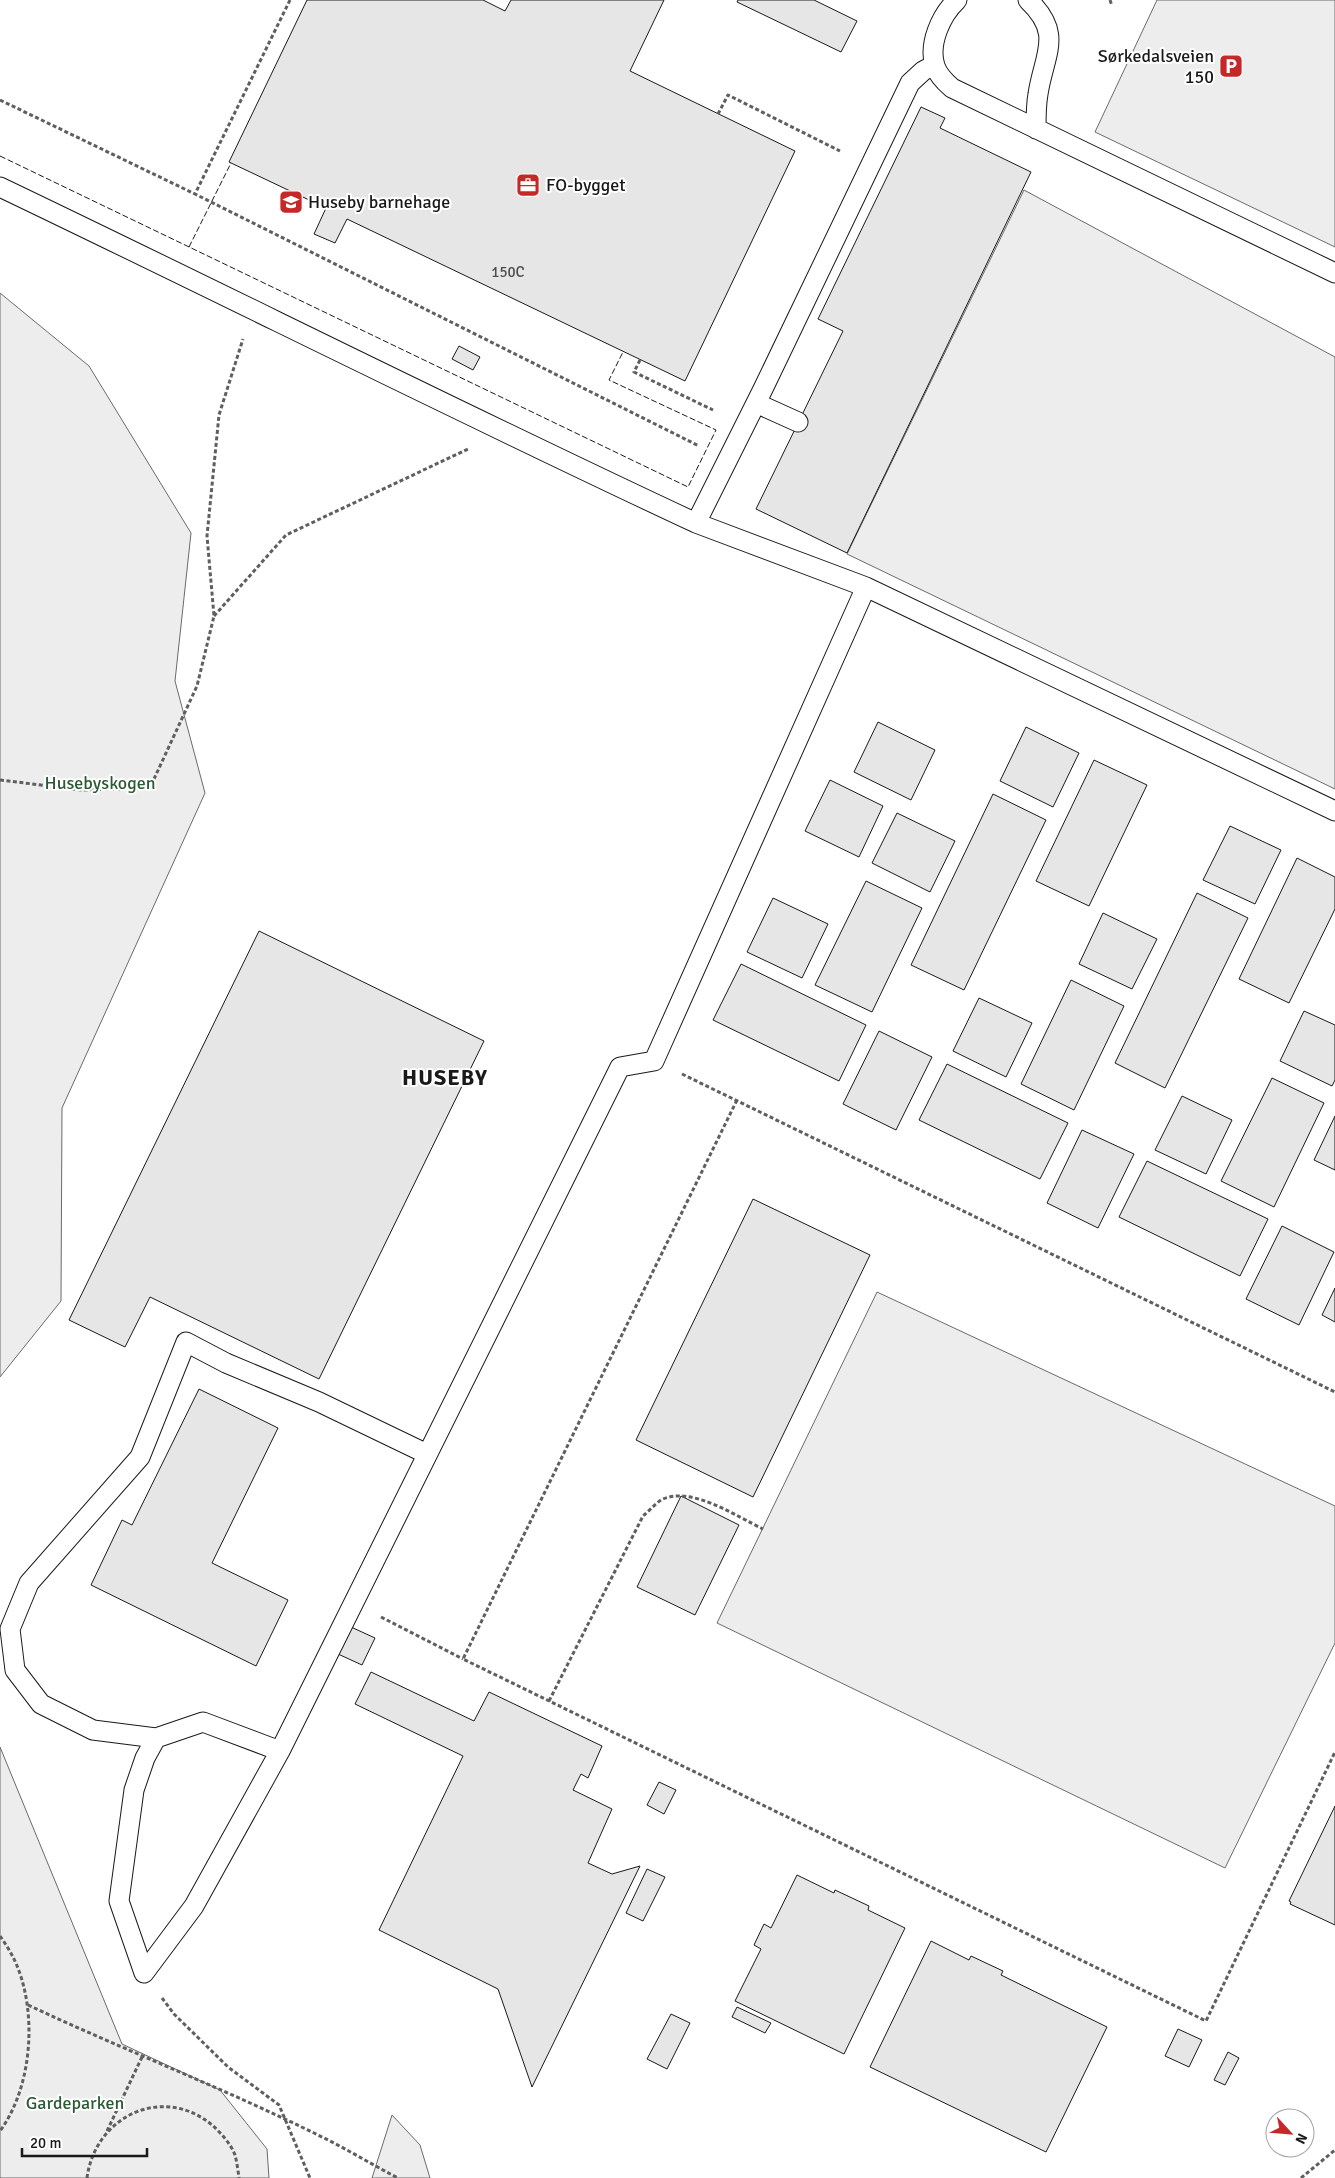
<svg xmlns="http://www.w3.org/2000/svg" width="1335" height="2178" viewBox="0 0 1335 2178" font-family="Signika,sans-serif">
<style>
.built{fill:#ededed;stroke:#6a6a6a}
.building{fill:#e6e6e6;stroke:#1a1a1a}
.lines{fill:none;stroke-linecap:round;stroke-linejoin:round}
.lane-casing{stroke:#1a1a1a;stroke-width:21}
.path{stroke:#5f5f5f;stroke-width:3;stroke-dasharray:4 2.5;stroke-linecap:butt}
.lane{stroke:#fff;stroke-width:19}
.fence{stroke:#1a1a1a;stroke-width:1;stroke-dasharray:6 2.5;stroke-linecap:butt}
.labels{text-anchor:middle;stroke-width:4;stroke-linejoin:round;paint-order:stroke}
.number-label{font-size:15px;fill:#4d4d4d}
.poi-label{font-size:18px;fill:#1a1a1a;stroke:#fff;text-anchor:start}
.park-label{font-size:18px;fill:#2b5a34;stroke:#fff}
.district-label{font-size:22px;font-weight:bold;letter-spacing:1px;fill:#1a1a1a;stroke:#fff}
</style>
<rect width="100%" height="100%" fill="#fff"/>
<path class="built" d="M 1157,0 L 1335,0 L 1335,247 L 1095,132 Z
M 1024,190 L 1335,357 L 1335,789 L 847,554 Z
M 0,293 L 89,366 L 191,533 L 175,681 L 205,793 L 62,1108 L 61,1301 L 0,1377 Z
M 877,1292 L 1335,1506 L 1335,1643 L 1225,1868 L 717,1623 Z
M 0,1747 L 122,2044 L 220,2090 L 267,2149 L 269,2178 L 0,2178 Z
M 392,2115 L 420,2145 L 430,2178 L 372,2178 Z"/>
<path class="building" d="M 307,0 L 483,0 L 505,11 L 511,0 L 664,0 L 630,71 L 795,151 L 685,381 L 347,219 L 335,243 L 314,234 L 326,208 L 229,162 Z
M 738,0 L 814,0 L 857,21 L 841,52 L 737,2 Z
M 921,107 L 945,118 L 940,128 L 1031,172 L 847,553 L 756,509 L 843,331 L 818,319 Z
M 459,346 L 480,357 L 473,370 L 452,359 Z
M 878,722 L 935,750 L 911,800 L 854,772 Z
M 1026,727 L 1079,753 L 1053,807 L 1000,781 Z
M 1094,760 L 1147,785 L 1089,906 L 1036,881 Z
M 830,780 L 883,806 L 859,857 L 805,831 Z
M 993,794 L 1046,820 L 964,990 L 911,965 Z
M 897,813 L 955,841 L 930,892 L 872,863 Z
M 1230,826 L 1281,850 L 1255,904 L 1203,880 Z
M 1297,858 L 1335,877 L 1335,909 L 1289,1003 L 1239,979 Z
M 866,881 L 922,908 L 872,1012 L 815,985 Z
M 1197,893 L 1248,918 L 1165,1088 L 1115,1063 Z
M 773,898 L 828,924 L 802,978 L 747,952 Z
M 1103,913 L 1157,939 L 1132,989 L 1079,964 Z
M 259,931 L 484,1041 L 319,1379 L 150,1297 L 125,1347 L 69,1320 Z
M 741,964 L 866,1025 L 839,1081 L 713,1020 Z
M 1071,980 L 1124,1006 L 1074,1110 L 1021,1084 Z
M 979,998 L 1032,1023 L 1006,1077 L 953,1051 Z
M 1304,1011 L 1335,1025 L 1335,1080 L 1332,1086 L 1280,1061 Z
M 879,1031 L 932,1057 L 896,1130 L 843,1104 Z
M 947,1064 L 1068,1123 L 1040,1179 L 919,1120 Z
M 1272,1078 L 1324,1103 L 1274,1207 L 1221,1181 Z
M 1182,1096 L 1232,1120 L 1206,1174 L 1155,1150 Z
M 1335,1116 L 1335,1170 L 1314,1160 Z
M 1082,1130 L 1134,1154 L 1098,1228 L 1047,1203 Z
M 1147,1161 L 1268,1219 L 1240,1276 L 1119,1217 Z
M 753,1199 L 870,1255 L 753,1497 L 636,1440 Z
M 1282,1226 L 1334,1252 L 1299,1325 L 1246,1299 Z
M 1335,1288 L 1335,1322 L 1322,1315 Z
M 199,1389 L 278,1428 L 212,1563 L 288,1600 L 256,1666 L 91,1585 L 122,1520 L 132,1525 Z
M 681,1496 L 739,1525 L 695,1615 L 637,1587 Z
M 351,1627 L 375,1638 L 362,1665 L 338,1654 Z
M 371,1672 L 474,1721 L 489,1692 L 602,1746 L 588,1778 L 581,1774 L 573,1790 L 612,1809 L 588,1863 L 612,1874 L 640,1866 L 532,2087 L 498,1989 L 379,1930 L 463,1756 L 355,1704 Z
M 659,1782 L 676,1790 L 664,1814 L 647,1805 Z
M 1335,1806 L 1335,1925 L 1290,1904 L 1291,1902 L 1289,1901 Z
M 647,1869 L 665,1877 L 643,1921 L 626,1913 Z
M 797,1875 L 834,1893 L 835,1890 L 869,1906 L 868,1910 L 905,1928 L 844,2054 L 735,2001 L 761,1949 L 754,1945 L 764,1924 L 771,1928 Z
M 931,1941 L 969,1960 L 971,1956 L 1003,1971 L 1001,1975 L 1107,2027 L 1046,2152 L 870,2067 Z
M 737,2007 L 771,2023 L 765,2033 L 732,2017 Z
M 671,2014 L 690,2023 L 667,2069 L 647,2059 Z
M 1178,2029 L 1202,2040 L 1189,2067 L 1165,2056 Z
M 1228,2052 L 1239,2058 L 1225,2085 L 1214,2080 Z"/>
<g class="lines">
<g class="lane-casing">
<path id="lane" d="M 957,0 C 941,15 928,44 935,66 C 938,75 945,82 952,88 L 1335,273
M 1028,0 C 1064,34 1044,54 1038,94 C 1036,105 1036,117 1036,129
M 0,187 C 232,298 462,414 696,523
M 756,403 L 798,422
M 866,587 L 1335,811
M 156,1738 L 93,1730 L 41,1704 L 15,1670 L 10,1629 L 29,1583 L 140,1457 L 186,1342 L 226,1363 L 319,1402 L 427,1454
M 144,1973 L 194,1906 L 280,1751 L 620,1067 L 654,1061 L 866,587 L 696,523 L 763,389 L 910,83 L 923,71 L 934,65
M 144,1973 L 119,1901 L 134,1790 L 145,1758 L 156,1738 L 203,1722 L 280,1751"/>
</g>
<path class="path" d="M 290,0 L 195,194 L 699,446
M 1110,0 L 1112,6
M 0,100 L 195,194
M 718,114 L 728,95 L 840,151
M 640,360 L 634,372 L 713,410
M 214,616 L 286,535 L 468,449
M 0,780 L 82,790 L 121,789 L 154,779 L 197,686 L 214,616 L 207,536 L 219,415 L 243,339
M 682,1074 L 1335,1392
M 737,1100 L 463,1659 L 1206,2021 L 1335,1752
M 381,1617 L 463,1659
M 549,1701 L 643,1516 C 649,1511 655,1504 661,1500 C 690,1485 736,1516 763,1529
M 0,1936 C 5,1943 10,1951 14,1959 C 38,2009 33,2086 0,2131
M 162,1998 L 174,2014 L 228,2067 L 279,2105 L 310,2178
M 28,2005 C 124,2050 223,2088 318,2135 C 345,2148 371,2164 398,2178
M 107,2131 L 142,2057
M 87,2178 C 95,2116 163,2084 212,2125 C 221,2133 231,2144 235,2155 C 237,2162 238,2171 239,2178
M 1301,2178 L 1335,2150"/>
<use href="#lane" class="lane"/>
<path class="fence" d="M 0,156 L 688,487 L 716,430 L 609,380 L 623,352
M 189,247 L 231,163"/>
</g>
<defs>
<g id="parking-square" transform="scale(1.25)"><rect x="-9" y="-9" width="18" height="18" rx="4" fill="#c62828" stroke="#fff"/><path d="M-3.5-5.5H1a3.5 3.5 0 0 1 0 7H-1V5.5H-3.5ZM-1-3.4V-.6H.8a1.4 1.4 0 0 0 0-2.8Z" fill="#fff"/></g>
<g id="office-square" transform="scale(1.25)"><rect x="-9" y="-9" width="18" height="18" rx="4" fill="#c62828" stroke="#fff"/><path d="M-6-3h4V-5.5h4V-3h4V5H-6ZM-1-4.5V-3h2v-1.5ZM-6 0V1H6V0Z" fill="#fff"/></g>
<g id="school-square" transform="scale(1.25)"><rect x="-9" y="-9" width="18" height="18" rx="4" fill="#c62828" stroke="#fff"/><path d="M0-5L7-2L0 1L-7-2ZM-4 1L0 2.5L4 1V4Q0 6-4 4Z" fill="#fff"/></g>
</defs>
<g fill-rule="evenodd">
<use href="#parking-square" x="1231" y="66"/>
<use href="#office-square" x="528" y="185"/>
<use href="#school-square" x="291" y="202"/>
</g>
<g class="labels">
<g class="number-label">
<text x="508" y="277">150C</text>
</g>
<g class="poi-label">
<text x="1214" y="62" text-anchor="end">Sørkedalsveien<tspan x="1214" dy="21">150</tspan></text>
<text x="546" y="191">FO-bygget</text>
<text x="308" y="208">Huseby barnehage</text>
</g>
<g class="park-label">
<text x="100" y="789">Husebyskogen</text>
<text x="75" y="2109">Gardeparken</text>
</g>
<g class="district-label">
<text x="445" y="1085">HUSEBY</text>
</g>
</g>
<g transform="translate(1290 2133) rotate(116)"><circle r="24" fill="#ffffff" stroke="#a3a3a3"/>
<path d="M0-4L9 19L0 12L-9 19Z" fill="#c62828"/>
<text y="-8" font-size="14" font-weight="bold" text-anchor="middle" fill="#1a1a1a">N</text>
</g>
<path d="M22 2148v8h125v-8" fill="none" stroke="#1a1a1a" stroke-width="2.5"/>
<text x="30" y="2148" font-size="15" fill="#1a1a1a" stroke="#ffffff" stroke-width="4" paint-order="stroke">20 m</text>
</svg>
